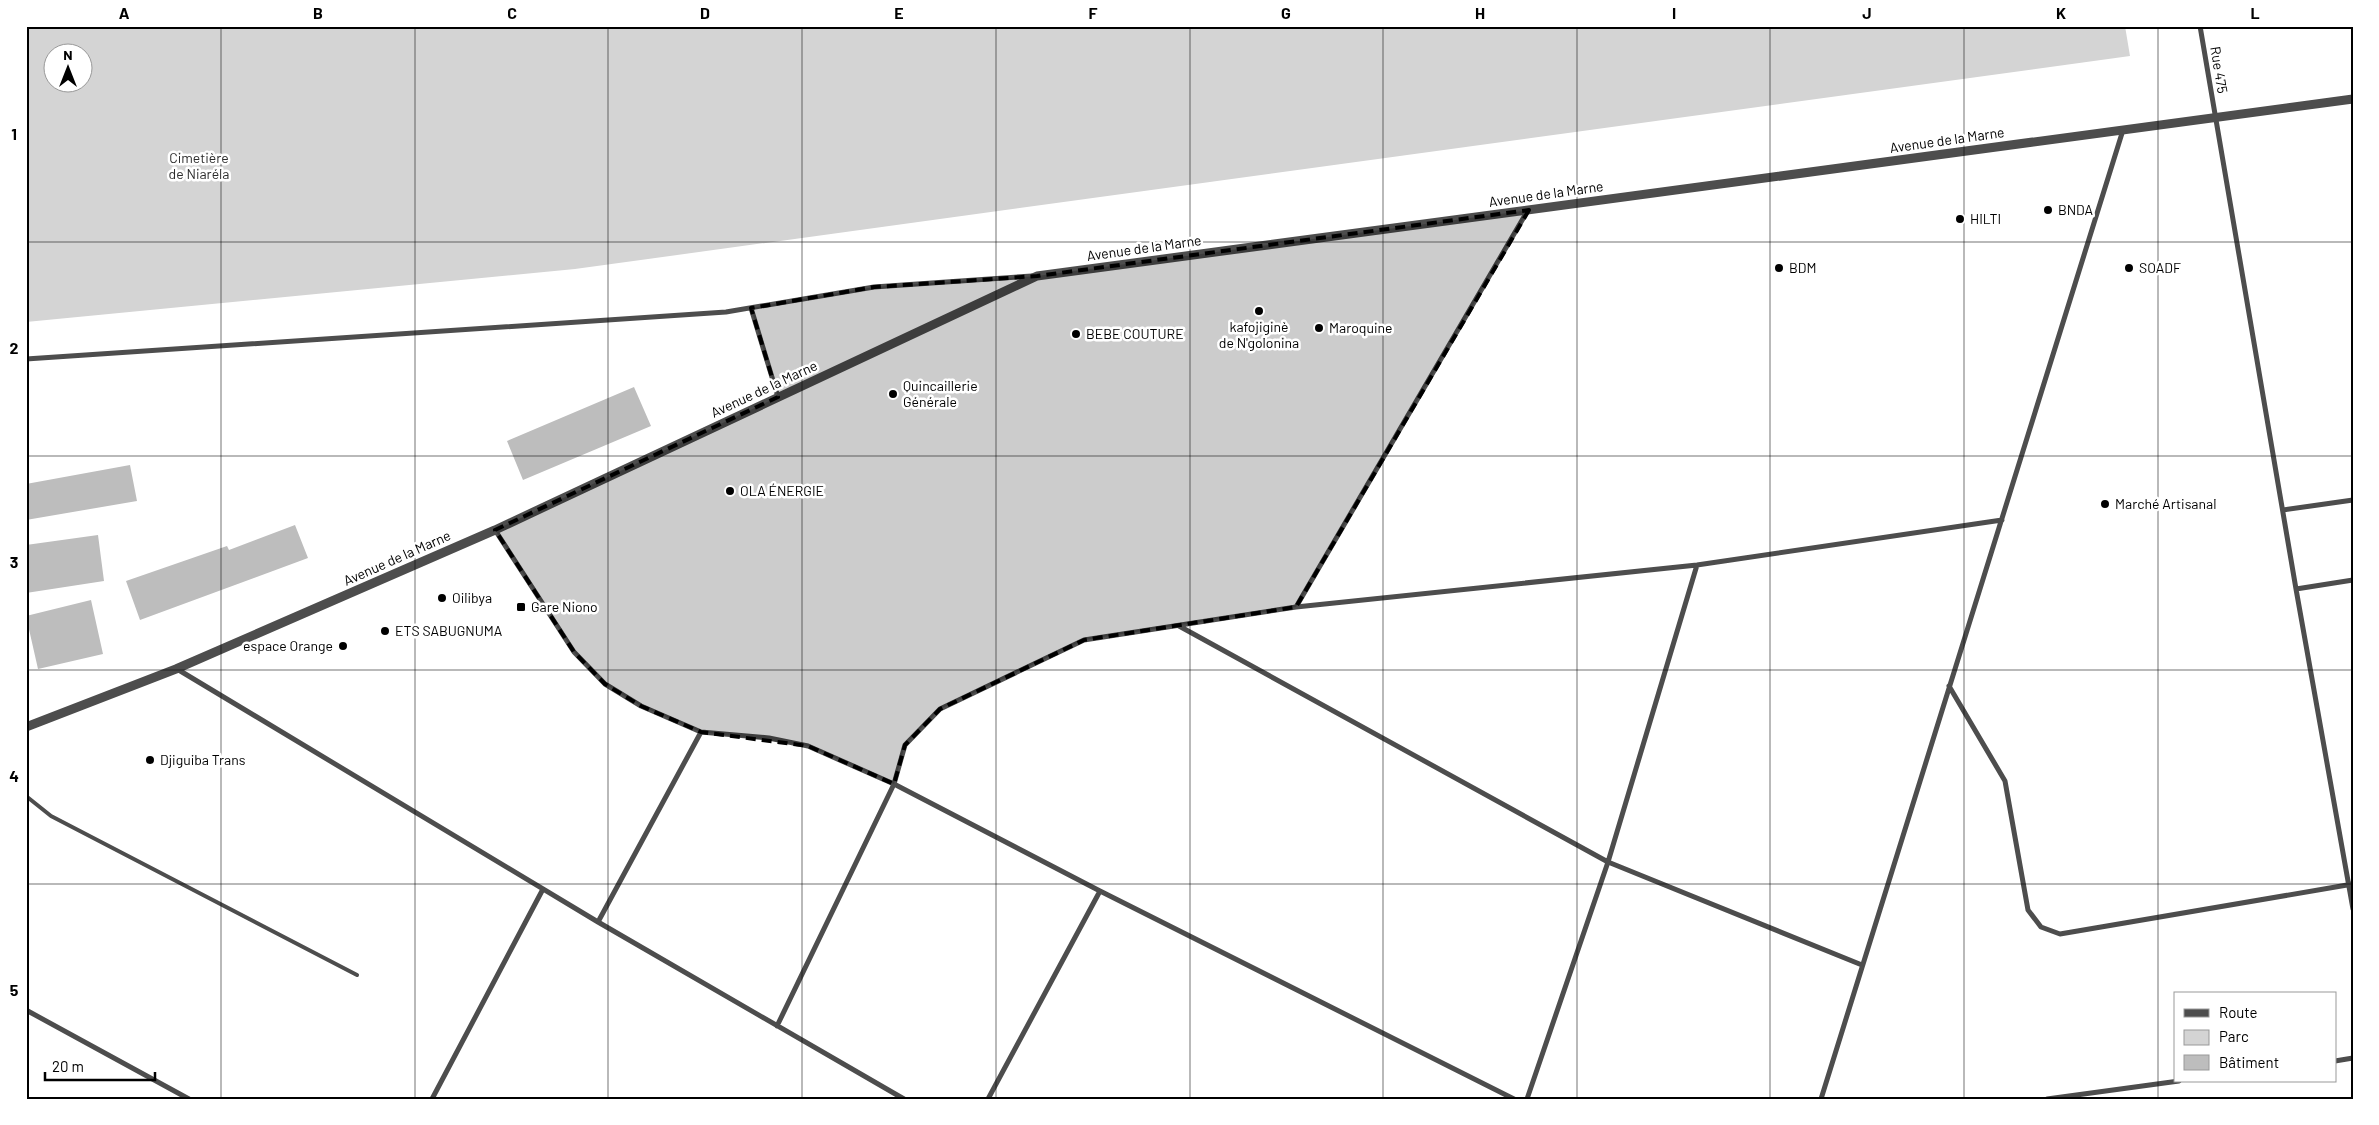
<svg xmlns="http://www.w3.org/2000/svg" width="2379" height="1125" viewBox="0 0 2379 1125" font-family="Barlow,sans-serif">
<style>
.green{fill:#d4d4d4;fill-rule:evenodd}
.building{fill:#bdbdbd}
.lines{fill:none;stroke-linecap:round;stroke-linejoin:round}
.service{stroke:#4d4d4d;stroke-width:4}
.minor{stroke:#4d4d4d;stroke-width:5}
.tertiary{stroke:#4d4d4d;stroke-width:9}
.marked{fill:#000;fill-opacity:0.2;stroke:#000;stroke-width:4;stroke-dasharray:10 6;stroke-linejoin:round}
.grid{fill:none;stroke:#000;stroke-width:1;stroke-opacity:0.55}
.poi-dot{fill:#000;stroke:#fff;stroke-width:2}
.labels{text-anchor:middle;stroke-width:5;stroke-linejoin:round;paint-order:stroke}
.street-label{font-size:14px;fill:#000;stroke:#fff}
.park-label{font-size:14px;fill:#2b2b2b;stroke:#fff}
.poi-label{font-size:14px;fill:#000;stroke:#fff;text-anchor:start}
.neatline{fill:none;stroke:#000;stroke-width:2}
.grid-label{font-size:16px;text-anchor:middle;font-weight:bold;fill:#000}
</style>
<rect width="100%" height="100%" fill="#fff"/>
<path class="green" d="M 26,26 L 2125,26 L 2130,56 L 575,269 L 26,322 ZM 52,52 L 82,52 L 82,82 L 52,82 Z"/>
<path class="building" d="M 634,387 L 651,426 L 523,480 L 507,441 Z
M 130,465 L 137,501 L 26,520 L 26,484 Z
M 295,525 L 308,558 L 140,620 L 126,581 L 227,546 L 229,550 Z
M 98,535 L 104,581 L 26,593 L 26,545 Z
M 91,600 L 103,654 L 38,669 L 26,616 Z"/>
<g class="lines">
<path class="service" d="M 26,796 L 51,816 L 357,975"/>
<path class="minor" d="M 2200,26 L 2296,589 L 2353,909
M 751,308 L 778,397
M 26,359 L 726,312 L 874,287 L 1032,276
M 2283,510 L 2353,500
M 495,530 L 574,652 L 605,684 L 641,706 L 701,732 L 769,738 L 808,746 L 894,784 L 1100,891 L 1514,1099
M 2296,589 L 2353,580
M 1296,607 L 1528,210
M 1179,626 L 1608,862 L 1862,965
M 177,669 L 598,922 L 904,1099
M 1949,686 L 2005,781 L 2028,910 L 2041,927 L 2060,934 L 2353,884
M 598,922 L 701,732
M 26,1010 L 189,1099
M 777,1026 L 894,784 L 905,745 L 940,709 L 1084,640 L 1296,607 L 1697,565 L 2002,520
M 2335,1061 L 2353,1058
M 432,1099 L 543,889
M 988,1099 L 1100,891
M 1527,1099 L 1608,862 L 1697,565
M 1821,1099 L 2123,130
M 2047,1099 L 2179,1081"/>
<path class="tertiary" d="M 26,727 L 176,669 L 495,530 L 1037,276 L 2353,99"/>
</g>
<path class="marked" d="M 1529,210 L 1296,607 L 1084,640 L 940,709 L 905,745 L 894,784 L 808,746 L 701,732 L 641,706 L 605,684 L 574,652 L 495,530 L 778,397 L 751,308 L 874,287 L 1037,276 Z"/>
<path class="grid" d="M 221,26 L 221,1099M 415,26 L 415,1099M 608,26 L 608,1099M 802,26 L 802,1099M 996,26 L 996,1099M 1190,26 L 1190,1099M 1383,26 L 1383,1099M 1577,26 L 1577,1099M 1770,26 L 1770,1099M 1964,26 L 1964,1099M 2158,26 L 2158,1099M 26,242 L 2353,242M 26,456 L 2353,456M 26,670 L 2353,670M 26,884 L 2353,884"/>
<g class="poi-dot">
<circle cx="2048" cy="210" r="5"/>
<circle cx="1960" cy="219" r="5"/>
<circle cx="1779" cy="268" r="5"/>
<circle cx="2129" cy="268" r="5"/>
<circle cx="1259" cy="311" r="5"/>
<circle cx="1319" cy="328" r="5"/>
<circle cx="1076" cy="334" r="5"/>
<circle cx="893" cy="394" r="5"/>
<circle cx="730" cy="491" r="5"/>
<circle cx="2105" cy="504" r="5"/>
<circle cx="442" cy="598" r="5"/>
<rect x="516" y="602" width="10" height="10" rx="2.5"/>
<circle cx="385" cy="631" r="5"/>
<circle cx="343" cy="646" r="5"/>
<circle cx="150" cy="760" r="5"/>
</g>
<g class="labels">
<g class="street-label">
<text transform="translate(2219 70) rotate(81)" y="5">Rue 475</text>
<text transform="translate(1947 140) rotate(-8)" y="5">Avenue de la Marne</text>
<text transform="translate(1546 194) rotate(-8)" y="5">Avenue de la Marne</text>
<text transform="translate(1144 248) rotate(-8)" y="5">Avenue de la Marne</text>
<text transform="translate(764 389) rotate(-25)" y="5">Avenue de la Marne</text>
<text transform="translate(397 558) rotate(-24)" y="5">Avenue de la Marne</text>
</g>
<g class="park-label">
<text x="199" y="163">Cimetière<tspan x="199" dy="16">de Niaréla</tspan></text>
</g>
<g class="poi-label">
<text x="2058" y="215">BNDA</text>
<text x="1970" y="224">HILTI</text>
<text x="1789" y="273">BDM</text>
<text x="2139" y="273">SOADF</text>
<text x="1259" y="332" text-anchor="middle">kafojiginè<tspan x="1259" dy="16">de N'golonina</tspan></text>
<text x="1329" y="333">Maroquine</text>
<text x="1086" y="339">BEBE COUTURE</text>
<text x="903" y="391">Quincaillerie<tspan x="903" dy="16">Générale</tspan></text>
<text x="740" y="496">OLA ÉNERGIE</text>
<text x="2115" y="509">Marché Artisanal</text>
<text x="452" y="603">Oilibya</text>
<text x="531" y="612">Gare Niono</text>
<text x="395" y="636">ETS SABUGNUMA</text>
<text x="333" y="651" text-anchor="end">espace Orange</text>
<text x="160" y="765">Djiguiba Trans</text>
</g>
</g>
<rect width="2379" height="1125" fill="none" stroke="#ffffff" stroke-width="55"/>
<rect x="2174" y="992" width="162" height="90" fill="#ffffff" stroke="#999999"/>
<rect x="2184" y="1009" width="25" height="8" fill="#4d4d4d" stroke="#999999"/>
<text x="2219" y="1018" font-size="15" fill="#000000">Route</text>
<rect x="2184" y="1030" width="25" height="15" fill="#d4d4d4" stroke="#999999"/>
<text x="2219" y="1042" font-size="15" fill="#000000">Parc</text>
<rect x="2184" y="1055" width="25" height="15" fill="#bdbdbd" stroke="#999999"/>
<text x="2219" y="1068" font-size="15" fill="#000000">Bâtiment</text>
<g transform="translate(68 68)"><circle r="24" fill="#ffffff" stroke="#999999"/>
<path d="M0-4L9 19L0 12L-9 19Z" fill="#000000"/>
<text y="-8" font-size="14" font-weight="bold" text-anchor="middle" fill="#000000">N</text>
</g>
<path d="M45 1072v8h110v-8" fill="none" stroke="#000000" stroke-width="2.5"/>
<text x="52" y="1072" font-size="15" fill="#000000" stroke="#ffffff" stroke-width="4" paint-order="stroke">20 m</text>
<rect x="28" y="28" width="2324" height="1070" class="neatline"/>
<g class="grid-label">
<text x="124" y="19">A</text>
<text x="318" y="19">B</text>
<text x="512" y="19">C</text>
<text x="705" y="19">D</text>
<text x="899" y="19">E</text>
<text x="1093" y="19">F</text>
<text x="1286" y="19">G</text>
<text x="1480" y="19">H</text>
<text x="1674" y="19">I</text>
<text x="1867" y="19">J</text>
<text x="2061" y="19">K</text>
<text x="2255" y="19">L</text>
<text x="14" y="140">1</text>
<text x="14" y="354">2</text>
<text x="14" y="568">3</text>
<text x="14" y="782">4</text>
<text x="14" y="996">5</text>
</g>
</svg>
